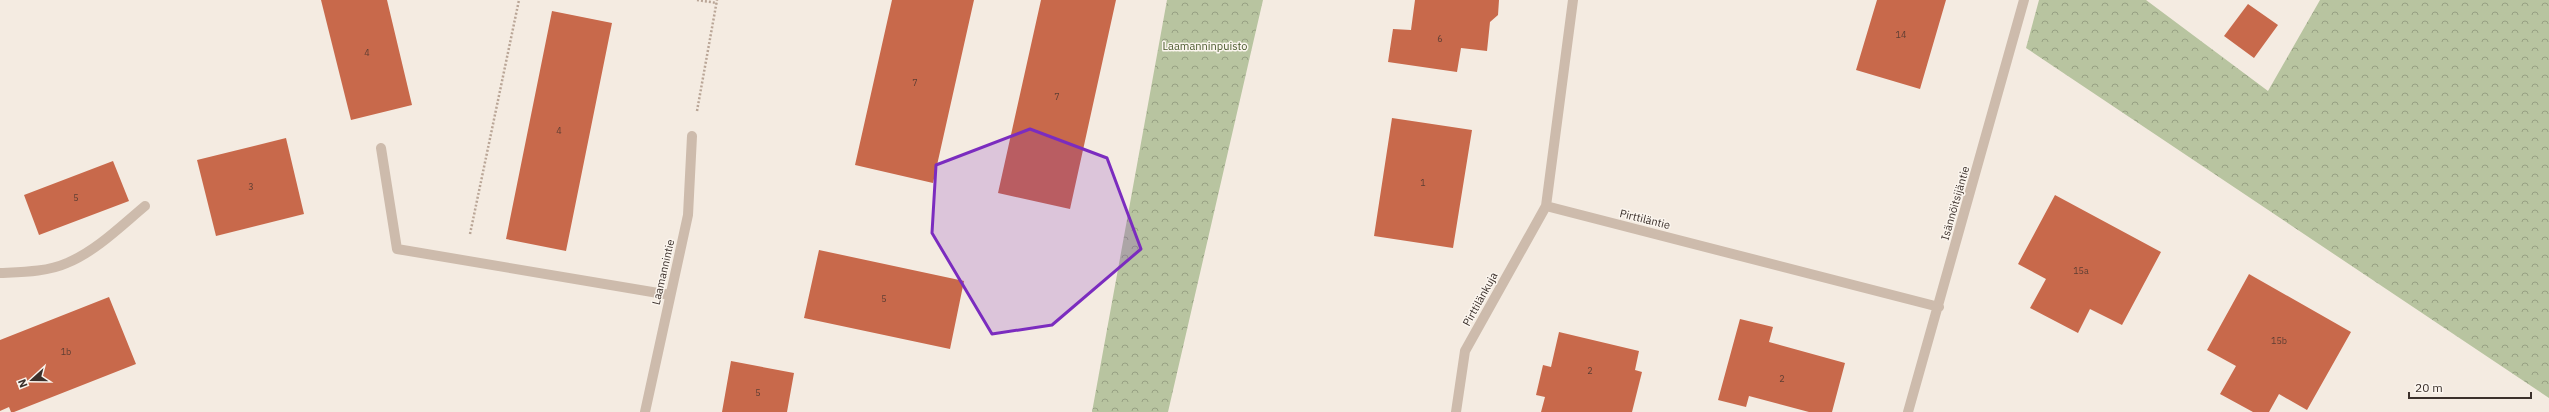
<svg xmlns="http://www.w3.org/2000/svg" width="2549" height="412" viewBox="0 0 2549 412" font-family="'IBM Plex Sans',sans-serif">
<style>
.forest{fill:url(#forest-crowns)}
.building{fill:#c8694b}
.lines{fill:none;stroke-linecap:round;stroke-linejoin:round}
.path{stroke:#b9a596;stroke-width:2.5;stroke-dasharray:2 2;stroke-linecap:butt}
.minor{stroke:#cdbbac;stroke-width:10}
.marked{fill:#7b2cbf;fill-opacity:0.2;stroke:#7b2cbf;stroke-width:3;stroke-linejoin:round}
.labels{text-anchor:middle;stroke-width:3;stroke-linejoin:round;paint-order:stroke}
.number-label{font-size:9px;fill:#5e3e33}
.park-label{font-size:11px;fill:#4a5a2e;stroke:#fbf5ee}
.street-label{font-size:11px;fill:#3b302b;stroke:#fbf5ee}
</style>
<defs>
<pattern id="forest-crowns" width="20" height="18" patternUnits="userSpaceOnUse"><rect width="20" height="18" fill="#b8c4a0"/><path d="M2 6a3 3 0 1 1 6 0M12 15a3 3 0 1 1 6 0" fill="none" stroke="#97a083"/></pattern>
</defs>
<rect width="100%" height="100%" fill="#f4ebe1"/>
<path class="forest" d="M 1167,0 L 1263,0 L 1168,412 L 1092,412 Z
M 2039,0 L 2146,0 L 2268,91 L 2320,0 L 2549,0 L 2549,398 L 2026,48 Z"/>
<path class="building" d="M 321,0 L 387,0 L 412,105 L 351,120 Z
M 892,0 L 974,0 L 933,183 L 855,165 Z
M 1041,0 L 1116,0 L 1070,209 L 998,193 Z
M 1415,0 L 1499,0 L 1498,15 L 1490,22 L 1487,51 L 1461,48 L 1457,72 L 1388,62 L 1393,29 L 1411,30 Z
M 1877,0 L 1946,0 L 1920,89 L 1856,70 Z
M 2248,4 L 2278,25 L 2254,58 L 2224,36 Z
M 552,11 L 612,23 L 566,251 L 506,239 Z
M 1392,118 L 1472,130 L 1453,248 L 1374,236 Z
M 286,138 L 304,214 L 216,236 L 197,160 Z
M 113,161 L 129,201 L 39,235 L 24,195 Z
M 2055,195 L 2161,252 L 2122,325 L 2090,309 L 2078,333 L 2030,308 L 2046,279 L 2018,264 Z
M 819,250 L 964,281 L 950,349 L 804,318 Z
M 2249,274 L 2351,332 L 2307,410 L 2279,394 L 2269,412 L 2253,412 L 2220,394 L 2236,366 L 2207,350 Z
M 109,297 L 136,364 L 14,412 L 11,412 L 9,407 L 0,411 L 0,340 Z
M 1740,319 L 1773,327 L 1769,342 L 1845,363 L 1832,412 L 1809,412 L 1749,396 L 1746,407 L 1718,400 Z
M 1559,332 L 1639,351 L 1635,370 L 1642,372 L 1632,412 L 1541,412 L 1545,397 L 1536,395 L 1543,365 L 1551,367 Z
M 731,361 L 794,373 L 787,412 L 722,412 Z"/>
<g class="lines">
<path class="path" d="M 697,0 L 717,3
M 697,111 L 717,0
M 470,234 L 519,0"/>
<path class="minor" d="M 1573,0 L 1546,206 L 1939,307
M 381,148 L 397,249 L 670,295
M 0,273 C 22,272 47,272 67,263 C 96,251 121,226 145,206
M 645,412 L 688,215 L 692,136
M 1456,412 L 1465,351 L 1546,206
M 1908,412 L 2024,0"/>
</g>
<path class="marked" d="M 1030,129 L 1107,158 L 1141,249 L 1052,325 L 992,334 L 932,233 L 936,165 Z"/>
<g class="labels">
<g class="number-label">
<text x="1901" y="38">14</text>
<text x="1440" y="42">6</text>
<text x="367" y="56">4</text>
<text x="915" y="86">7</text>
<text x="1057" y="100">7</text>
<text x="559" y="134">4</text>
<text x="1423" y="186">1</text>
<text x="251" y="190">3</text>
<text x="76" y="201">5</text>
<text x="2081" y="274">15a</text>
<text x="884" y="302">5</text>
<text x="2279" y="344">15b</text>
<text x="66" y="355">1b</text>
<text x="1590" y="374">2</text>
<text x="1782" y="382">2</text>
<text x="758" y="396">5</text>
</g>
<g class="park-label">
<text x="1205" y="50">Laamanninpuisto</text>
</g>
<g class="street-label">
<text transform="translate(1955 203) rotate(-74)" y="4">Isännöitsijäntie</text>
<text transform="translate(1645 219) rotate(14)" y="4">Pirttiläntie</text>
<text transform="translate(663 272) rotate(-77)" y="4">Laamannintie</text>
<text transform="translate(1480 299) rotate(-61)" y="4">Pirttilänkuja</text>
</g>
</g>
<g transform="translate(32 380) rotate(249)" stroke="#fbf5ee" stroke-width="3" paint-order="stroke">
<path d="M0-3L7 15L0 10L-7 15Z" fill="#3b302b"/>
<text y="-6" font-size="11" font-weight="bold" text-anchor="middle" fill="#3b302b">N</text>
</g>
<path d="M2409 392v6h122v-6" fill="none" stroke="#3b302b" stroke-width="2"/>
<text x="2415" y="392" font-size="12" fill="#3b302b" stroke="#fbf5ee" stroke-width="3" paint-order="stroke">20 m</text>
</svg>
